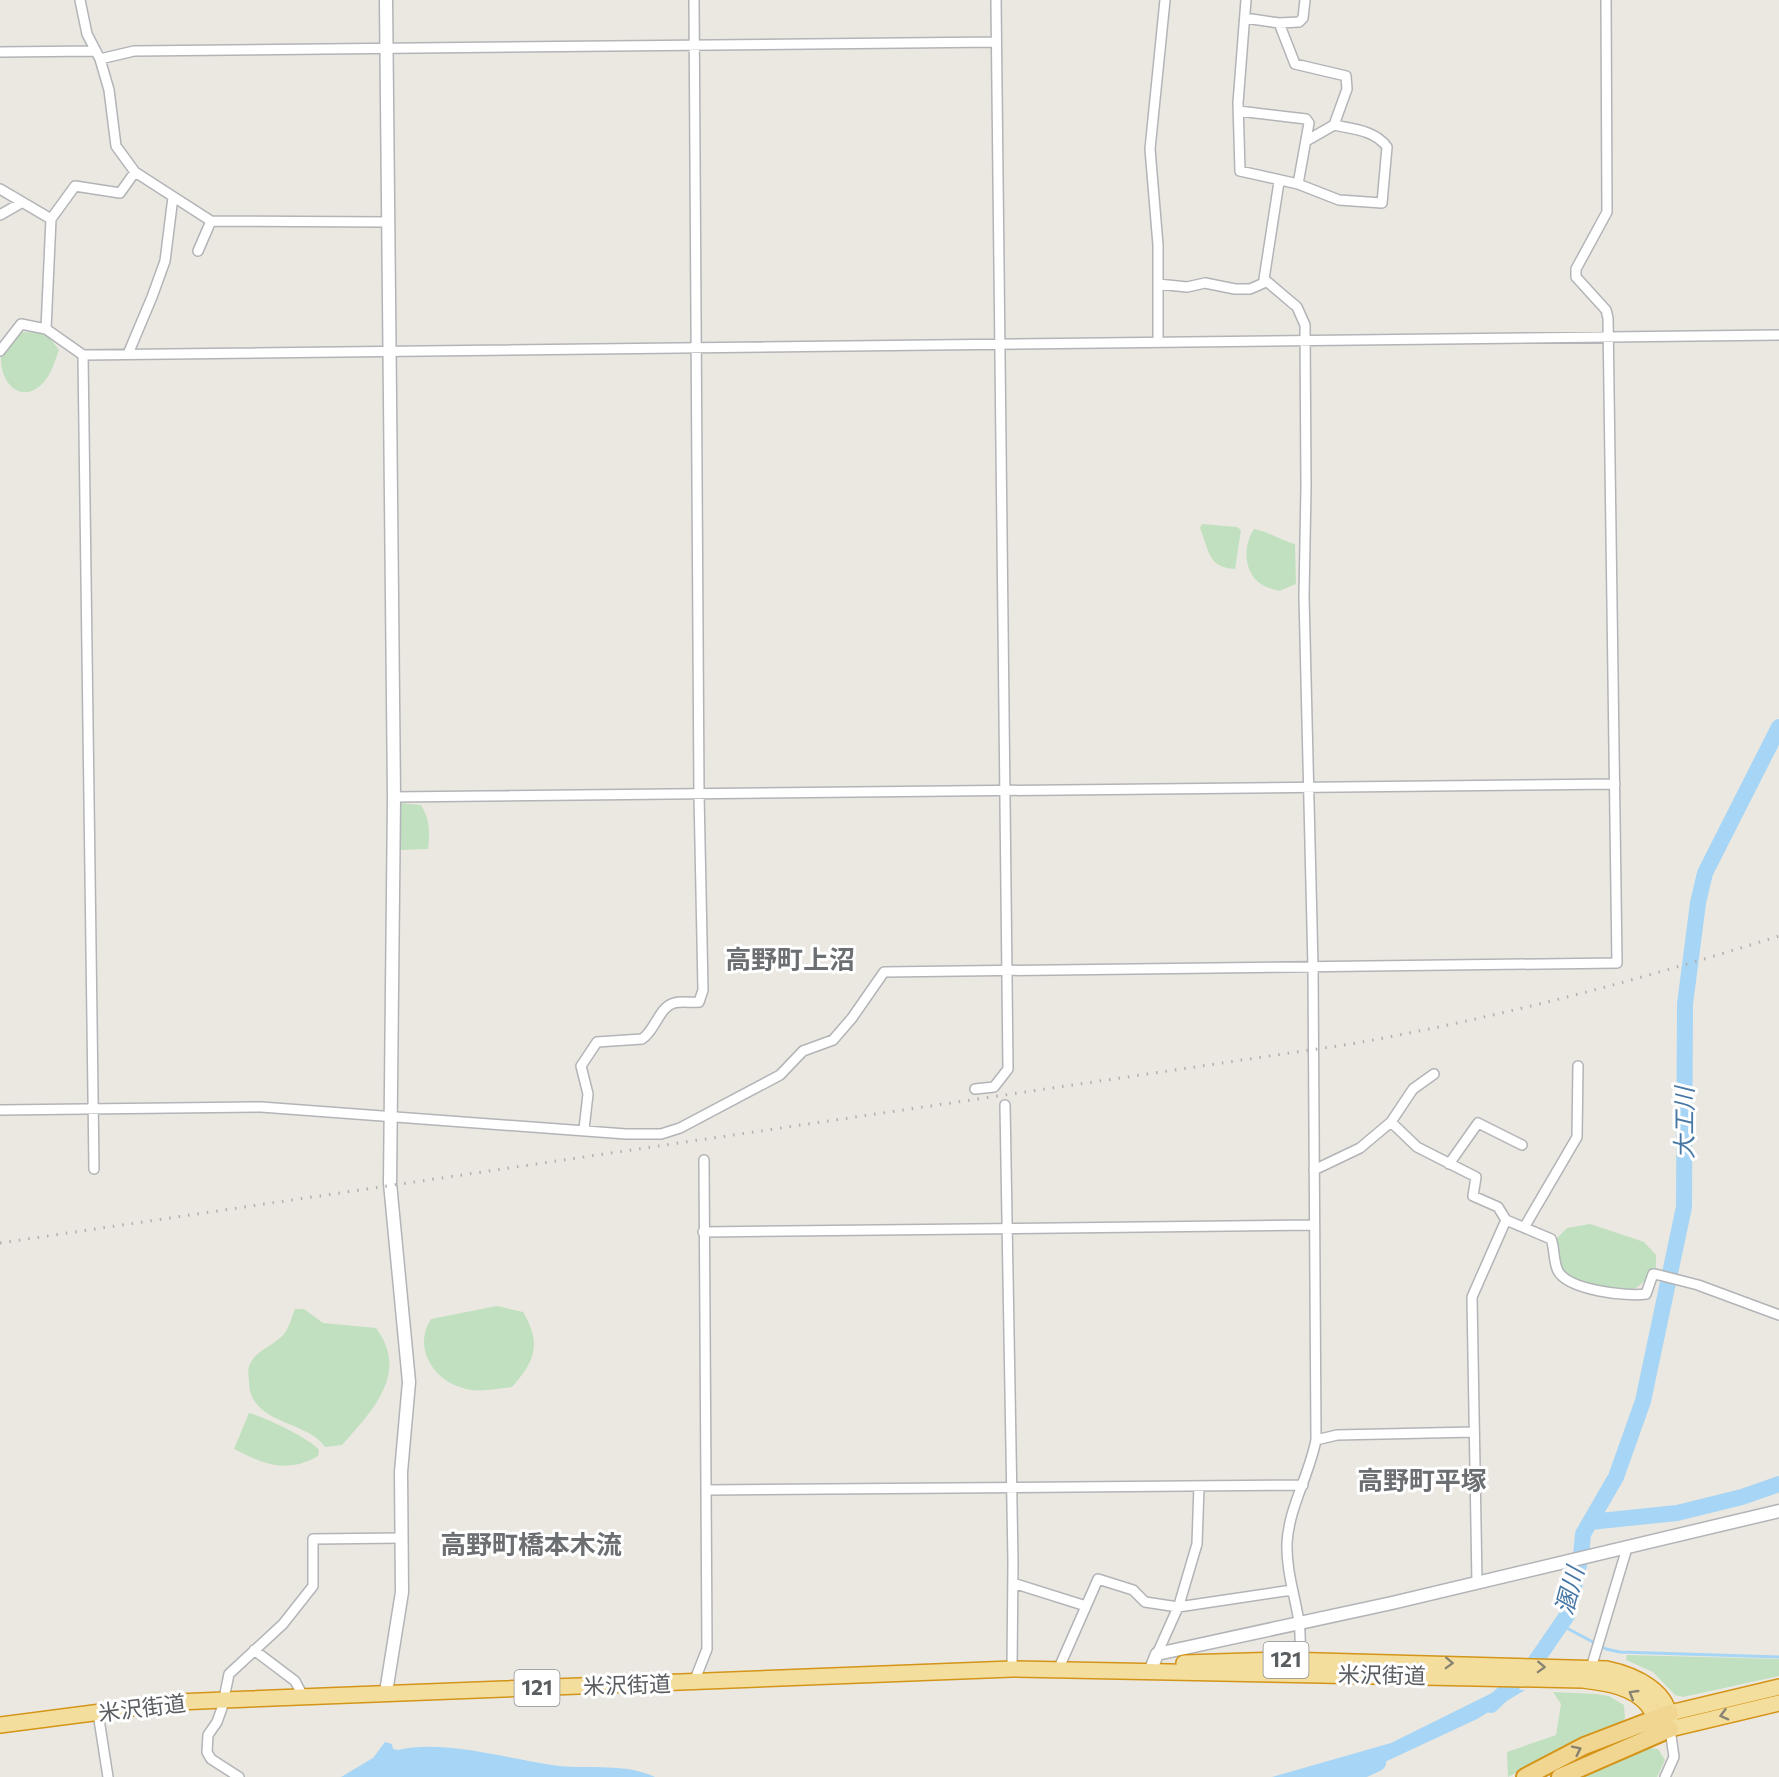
<svg xmlns="http://www.w3.org/2000/svg" width="1779" height="1777" viewBox="0 0 1779 1777" font-family="Commissioner,'Noto Sans JP',sans-serif">
<style>
.green{fill:#c1e0c0}
.water{fill:#a7d5f5}
.lines{fill:none;stroke-linecap:round;stroke-linejoin:round}
.stream{stroke:#a7d5f5;stroke-width:3}
.river{stroke:#a7d5f5;stroke-width:16}
.minor-casing{stroke:#b2b4b7;stroke-width:12}
.tertiary-casing{stroke:#b2b4b7;stroke-width:15}
.trunk-casing{stroke:#d49418;stroke-width:18}
.motorway-casing{stroke:#d49418;stroke-width:20}
.minor{stroke:#fff;stroke-width:9}
.tertiary{stroke:#fff;stroke-width:12}
.trunk{stroke:#f4de9e;stroke-width:15}
.motorway{stroke:#f1d692;stroke-width:16}
.rail{stroke:#afb0b0;stroke-width:3;stroke-dasharray:1.5 8;stroke-linecap:butt}
.oneway{stroke:#888473}
.oneway2{stroke:#87816f}
.labels{text-anchor:middle;stroke-width:6;stroke-linejoin:round;paint-order:stroke}
.shield{fill:#fff;stroke:#8c8e90;stroke-width:1.5}
.shield-label{font-size:21px;font-weight:bold;fill:#5a5d60}
.street-label{font-size:22px;fill:#5a5d60;stroke:#fff}
.water-label{font-size:24px;font-style:italic;fill:#4778a5;stroke:#fff}
.quarter-label{font-size:26px;font-weight:bold;fill:#6b6f72;stroke:#fff}
</style>
<rect width="100%" height="100%" fill="#ebe8e1"/>
<path class="green" d="M 22,332 L 46,333 L 59,350 C 54,363 51,376 40,386 C 20,403 0,383 1,357 C 6,348 15,340 22,332 Z
M 1202,524 L 1237,527 L 1241,530 L 1235,569 C 1208,568 1209,550 1200,528 Z
M 1254,529 C 1270,532 1279,540 1295,544 L 1296,584 L 1279,591 C 1274,589 1266,588 1261,584 C 1243,572 1243,545 1254,529 Z
M 399,803 L 421,805 C 430,820 430,832 428,849 L 401,850 Z
M 1590,1224 L 1644,1242 L 1656,1255 L 1656,1272 L 1636,1288 L 1609,1296 L 1568,1279 L 1555,1260 L 1557,1238 L 1567,1228 Z
M 497,1306 L 523,1312 C 542,1344 535,1361 512,1387 C 494,1389 474,1394 457,1386 C 430,1375 414,1345 431,1319 Z
M 295,1309 L 304,1309 L 323,1323 L 376,1328 C 410,1373 372,1411 342,1445 L 325,1447 C 307,1420 250,1425 249,1382 C 249,1376 247,1369 250,1364 C 257,1349 274,1346 284,1334 C 289,1328 292,1316 295,1309 Z
M 249,1413 C 263,1416 311,1439 319,1450 L 318,1456 C 286,1474 264,1464 234,1449 Z
M 1627,1655 L 1779,1659 L 1779,1676 L 1683,1697 L 1675,1695 L 1653,1672 L 1626,1660 Z
M 1553,1692 L 1597,1694 L 1609,1696 L 1624,1705 L 1625,1718 L 1619,1726 L 1572,1744 L 1508,1777 L 1507,1752 L 1556,1735 L 1561,1704 Z
M 1648,1748 L 1658,1749 L 1665,1760 L 1657,1777 L 1579,1777 Z"/>
<path class="water" d="M 1500,1689 L 1525,1690 L 1477,1719 L 1372,1768 L 1340,1777 L 1272,1777 L 1391,1743 Z
M 385,1742 L 392,1744 L 393,1749 L 398,1750 C 447,1739 510,1760 559,1766 C 590,1769 625,1763 655,1777 L 341,1777 L 373,1758 Z"/>
<g class="lines">
<path class="stream" d="M 1561,1625 L 1606,1649 L 1620,1652 L 1779,1657"/>
<path class="river" d="M 1590,1522 L 1677,1513 L 1742,1497 L 1779,1484
M 1491,1705 L 1533,1665 L 1568,1614 L 1581,1556 L 1583,1534 L 1616,1477 L 1643,1401 L 1684,1207 L 1685,1004 L 1698,903 L 1705,873 L 1779,727
M 1348,1777 L 1378,1763"/>
<g class="minor-casing">
<path id="minor" d="M 80,0 L 87,34 L 100,59 L 109,90 L 116,146 L 135,172 L 211,221 L 388,222
M 1246,0 L 1238,103 L 1240,171 L 1298,184 L 1339,200 L 1382,203 L 1387,147 C 1375,130 1352,129 1334,125 L 1347,89 L 1346,76 L 1295,64 L 1279,23
M 1245,18 L 1279,23 L 1299,22 L 1303,18 L 1305,0
M 0,52 L 96,51
M 100,59 L 134,51 L 996,42
M 1239,111 L 1306,119 L 1309,123 L 1298,184
M 1306,141 L 1334,125
M 1279,182 L 1264,279 L 1297,307 L 1305,325 L 1306,487 L 1304,596 L 1313,967 L 1316,1440 C 1309,1476 1289,1507 1287,1543 C 1286,1570 1295,1596 1299,1622 C 1301,1635 1300,1650 1300,1664
M 0,189 L 51,219
M 0,215 L 21,203
M 198,251 L 211,221
M 1158,284 L 1187,287 L 1205,283 L 1235,289 L 1250,289 L 1266,282
M 46,329 L 51,219 L 75,186 L 120,193 L 135,172
M 1158,342 L 1158,245 L 1150,149 L 1165,0
M 0,351 L 21,324 L 46,329 L 83,355 L 1779,335
M 128,354 L 152,297 L 165,261 L 173,197
M 83,355 L 94,1169
M 394,797 L 1615,784
M 975,1089 L 994,1087 L 1008,1069 L 996,0
M 1005,1105 L 1013,1562 L 1012,1669
M 0,1110 L 261,1107 L 626,1134 L 661,1134 L 680,1128 L 780,1075 L 803,1051 L 833,1040 L 852,1018 L 884,972 L 1617,963 L 1608,318 L 1606,310 L 1576,277 L 1576,269 L 1607,212 L 1606,0
M 1391,1122 L 1413,1089 L 1434,1074
M 584,1129 L 588,1094 L 581,1066 L 597,1042 L 642,1039 C 655,1031 659,1007 674,1003 C 682,1001 691,1003 699,1002 L 703,990 L 699,794 L 694,0
M 1449,1164 L 1478,1123 L 1522,1145
M 1314,1170 L 1360,1148 L 1391,1122 L 1417,1147 L 1476,1177 L 1473,1196 L 1498,1207 L 1506,1220 L 1551,1239 C 1555,1249 1553,1261 1558,1271 C 1568,1290 1627,1297 1646,1294 L 1653,1274 L 1659,1275 L 1698,1285 L 1779,1315
M 1525,1226 L 1577,1137 L 1578,1066
M 703,1232 L 1314,1225
M 1316,1440 L 1337,1435 L 1474,1432
M 706,1490 L 1303,1485
M 1013,1583 L 1086,1606
M 1477,1583 L 1472,1297 L 1506,1220
M 254,1650 L 295,1681 L 303,1696
M 1157,1654 L 1179,1605 L 1197,1544 L 1199,1486
M 1591,1668 L 1627,1548
M 1058,1670 L 1098,1579 L 1133,1590 L 1145,1602 L 1178,1607 L 1292,1590
M 694,1682 L 707,1649 L 704,1160
M 98,1713 L 108,1777
M 239,1777 L 211,1759 L 207,1752 L 208,1735 L 217,1722 L 222,1708 L 229,1674 L 283,1624 L 313,1586 L 313,1539 L 402,1538
M 1665,1777 L 1674,1757 L 1670,1729"/>
</g>
<g class="tertiary-casing">
<path id="tertiary" d="M 1150,1672 L 1157,1654 L 1392,1603 L 1779,1511
M 386,1692 L 402,1592 L 401,1472 L 409,1382 L 390,1183 L 394,797 L 386,0"/>
</g>
<g class="trunk-casing">
<path id="trunk" d="M 1184,1663 L 1283,1660 L 1607,1669 C 1635,1675 1671,1691 1670,1725
M 1670,1713 L 1779,1687
M 0,1725 L 178,1702 L 224,1700 L 1012,1669 L 1583,1680 C 1606,1683 1632,1686 1648,1705 C 1654,1714 1656,1719 1665,1726
M 1670,1729 L 1779,1703"/>
</g>
<g class="motorway-casing">
<path id="motorway" d="M 1525,1777 L 1584,1746 L 1670,1713
M 1560,1777 L 1670,1729"/>
</g>
<use href="#minor" class="minor"/>
<use href="#tertiary" class="tertiary"/>
<use href="#trunk" class="trunk"/>
<use href="#motorway" class="motorway"/>
<path class="rail" d="M 0,1243 L 1351,1044 C 1497,1018 1637,981 1779,936"/>
</g>
<defs><path id="oneway-chevron" d="M-2-3.5L2.5 0L-2 3.5" fill="none" stroke-width="1.6" stroke-linecap="round" stroke-linejoin="round" transform="scale(1.5)"/></defs>
<g class="oneway">
<use href="#oneway-chevron" transform="translate(1449 1663) rotate(2)"/>
<use href="#oneway-chevron" transform="translate(1541 1667) rotate(2)"/>
<use href="#oneway-chevron" transform="translate(1633 1694) rotate(-149)"/>
<use href="#oneway-chevron" transform="translate(1724 1715) rotate(165)"/>
</g>
<use class="oneway2" href="#oneway-chevron" transform="translate(1577 1750) rotate(-26)"/>
<g class="labels">
<g class="shield">
<rect x="1263.5" y="1642" width="45" height="36" rx="4.5"/>
<rect x="514.5" y="1670" width="45" height="36" rx="4.5"/>
</g>
<g class="shield-label">
<text x="1286" y="1667">121</text>
<text x="537" y="1695">121</text>
</g>
<g class="street-label">
<text transform="translate(1382 1675) rotate(1)" y="8">米沢街道</text>
<text transform="translate(627 1685) rotate(-2)" y="8">米沢街道</text>
<text transform="translate(142 1708) rotate(-7)" y="8">米沢街道</text>
</g>
<g class="water-label">
<text transform="translate(1685 1123) rotate(-90)" y="8">大工川</text>
<text transform="translate(1570 1591) rotate(-75)" y="8">溷川</text>
</g>
<g class="quarter-label">
<text x="790" y="969">高野町上沼</text>
<text x="1422" y="1490">高野町平塚</text>
<text x="531" y="1554">高野町橋本木流</text>
</g>
</g>
</svg>
